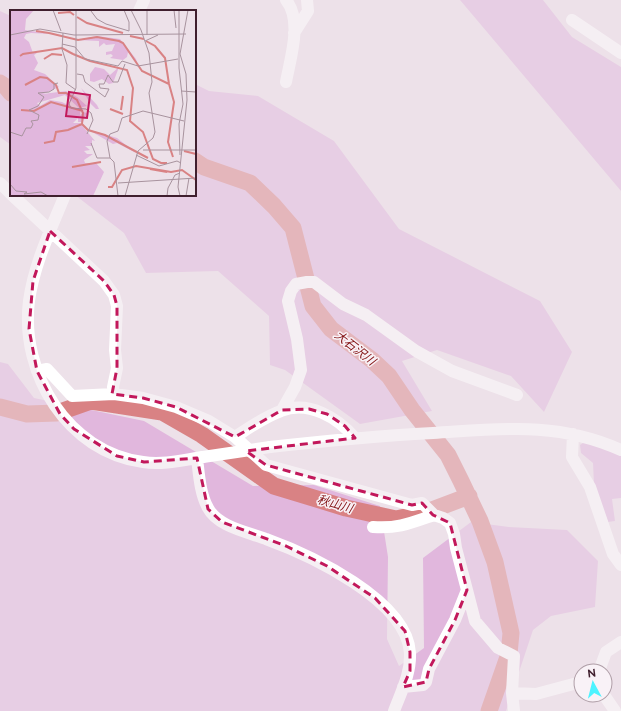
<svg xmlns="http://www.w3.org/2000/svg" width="621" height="711" viewBox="0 0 621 711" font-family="Raleway,'Noto Sans JP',sans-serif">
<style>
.green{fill:#e1b7dd}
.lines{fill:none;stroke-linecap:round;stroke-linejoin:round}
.river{stroke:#d98284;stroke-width:17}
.minor{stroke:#fff;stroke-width:12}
.minor-bridge{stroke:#fff;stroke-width:12}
.marked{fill:none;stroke:#c2185b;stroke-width:3;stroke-dasharray:8 5;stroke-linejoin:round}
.labels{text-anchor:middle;stroke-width:3;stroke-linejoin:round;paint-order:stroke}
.water-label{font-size:12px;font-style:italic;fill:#831213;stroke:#f9f2f7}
.inset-river{fill:none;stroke:#d98284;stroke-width:2}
.inset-road{fill:none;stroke:#a8939e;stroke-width:1}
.view{fill:#c2185b;fill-opacity:0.15;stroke:#c2185b;stroke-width:2}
.inset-edge{fill:none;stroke:#401f2e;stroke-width:2}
</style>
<rect width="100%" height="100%" fill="#ede1e9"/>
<path class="green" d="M 460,0 L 543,0 L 572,37 L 621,67 L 621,191 Z
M 0,11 L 11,16 L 11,145 L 0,137 Z
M 195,84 L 209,91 L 258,96 L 334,141 L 399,229 L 540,301 L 572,352 L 544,412 L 511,376 L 437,350 L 402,361 L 432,411 L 360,424 L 285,370 L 270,365 L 269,316 L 218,271 L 146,273 L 124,233 L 75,195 L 195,195 Z
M 0,362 L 8,364 L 34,398 L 144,421 L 253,486 L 314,485 L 380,506 L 388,557 L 387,639 L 399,666 L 424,648 L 423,558 L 471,522 L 509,527 L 567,530 L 598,561 L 595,607 L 551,616 L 533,630 L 506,711 L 0,711 Z
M 586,441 L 621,453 L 621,498 L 612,499 L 615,521 L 608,522 L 594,485 L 593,463 L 581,453 L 580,445 Z"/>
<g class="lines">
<path class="river" d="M 0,83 L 6,87 L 11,93
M 195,161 L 204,167 L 250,183 L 274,206 L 293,228 L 313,306 L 331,329 L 372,360 L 389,376 L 412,410 L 448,455 L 461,481 L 480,521 L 495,562 L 511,633 L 509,654 L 489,711
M 0,407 L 27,414 L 57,413 L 91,401 L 162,412 L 202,435 L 274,486 L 346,508 L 396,519 L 424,513 L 469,496"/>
<path class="minor" d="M 139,11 L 144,0
M 572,20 L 621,53
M 294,33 L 308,11 L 307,0
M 286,82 C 290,59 303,21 286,0
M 0,183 L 11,194
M 12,195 L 104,281 L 114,295 L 117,306 L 115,350 L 117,368 L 113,387 L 114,394
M 65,195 C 51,229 34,264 29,301 C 20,374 68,452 143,462 C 163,465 183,460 203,457
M 37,371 L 47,369 L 72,396 L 114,394 L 143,398 L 176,407 L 209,421 L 235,437 L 266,465 L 412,505 L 422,503 L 434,515 L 443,518 L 450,523 L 454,534 L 456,548 L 467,590
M 282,410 L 295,387 L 301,370 L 297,339 L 288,301 L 291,291 L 296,284 L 307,282 L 314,282 L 343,304 L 366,315 L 416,351 L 452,371 L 517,395
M 573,434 L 572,457 L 590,487 L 613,554 L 621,565
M 235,437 C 249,428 264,417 281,411 C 309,400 338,418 355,438
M 270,447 C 324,441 378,436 433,433 C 500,429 557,421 621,450
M 197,458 C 199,474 200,494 208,508 C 218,527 248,532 266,539 C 310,555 407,600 410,653 C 411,674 401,692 394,711
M 373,527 C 397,529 411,523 434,515
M 599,671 L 606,652 L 621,642
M 403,687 L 423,685 L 426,682 L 429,669 L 455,620 L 467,590 L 475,621 L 498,648 L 514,656 L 512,693 L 514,711
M 512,693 L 536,694 L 581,682
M 604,695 L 615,711"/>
<path class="minor-bridge" d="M 203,457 L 270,447"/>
</g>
<path d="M0 0H621V711H0ZM 50,231 L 104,281 L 114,295 L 117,306 L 117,368 L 112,394 L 143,398 L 176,407 L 235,437 L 282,410 L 309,409 L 327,414 L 345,426 L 355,438 L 246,451 L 266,465 L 412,505 L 422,503 L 433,515 L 450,523 L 467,590 L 455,620 L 429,669 L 426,682 L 403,687 L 410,671 L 410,652 L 405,631 L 375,598 L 327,566 L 286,546 L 222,522 L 208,509 L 197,458 L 144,462 L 117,456 L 74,429 L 60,414 L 37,371 L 29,329 L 33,281 Z" fill="#ede1e9" fill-opacity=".55" fill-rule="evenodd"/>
<path class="marked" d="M 50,231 L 104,281 L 114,295 L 117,306 L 117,368 L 112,394 L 143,398 L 176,407 L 235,437 L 282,410 L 309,409 L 327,414 L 345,426 L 355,438 L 246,451 L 266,465 L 412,505 L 422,503 L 433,515 L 450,523 L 467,590 L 455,620 L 429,669 L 426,682 L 403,687 L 410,671 L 410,652 L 405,631 L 375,598 L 327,566 L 286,546 L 222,522 L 208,509 L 197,458 L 144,462 L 117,456 L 74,429 L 60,414 L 37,371 L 29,329 L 33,281 Z"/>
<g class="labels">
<g class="water-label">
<text transform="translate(355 348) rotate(38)" y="4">大石沢川</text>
<text transform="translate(335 504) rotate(16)" y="4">秋山川</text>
</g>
</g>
<g transform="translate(10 10)">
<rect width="186" height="186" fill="#ede1e9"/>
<path d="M 0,0 L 24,0 L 16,9 L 15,20 L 41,24 L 21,23 L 16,24 L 14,28 L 19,32 L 23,43 L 27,43 L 24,45 L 28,53 L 24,60 L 35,64 L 49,77 L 33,84 L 56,81 L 67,87 L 77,96 L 69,98 L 55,85 L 27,93 L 30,96 L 40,90 L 52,92 L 70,101 L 70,106 L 73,102 L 77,103 L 73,112 L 68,112 L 68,108 L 63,113 L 70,113 L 85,131 L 82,130 L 82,136 L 75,136 L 80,140 L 74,141 L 77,144 L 83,144 L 74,150 L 75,153 L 86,153 L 94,162 L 83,186 L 0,186 ZM 87,26 L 110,29 L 126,49 L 128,55 L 118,42 L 117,47 L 113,50 L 100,48 L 103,46 L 101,44 L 96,45 L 96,42 L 102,41 L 105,34 L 96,35 L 94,33 L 89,37 L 89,31 L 67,30 ZM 85,57 L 94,59 L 100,65 L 109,57 L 103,73 L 99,74 L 92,69 L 84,72 L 80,71 L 80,64 ZM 71,78 L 87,95 L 89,99 L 86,99 L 80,93 ZM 77,119 L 107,128 L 126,143 L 107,133 L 103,134 Z" fill="#e1b7dd"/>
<path class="inset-river" d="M 48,3 L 60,2 L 64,5M 67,7 L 77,13 L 113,23M 26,21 L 39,23M 39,23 L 68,30 L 87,27 L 109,31 L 113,33 L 132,61 L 159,74 L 164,92 L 158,132 L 163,147M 120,26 L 134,29M 136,31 L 145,36 L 155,48 L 159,74M 63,44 L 80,51 L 117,60 L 123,78 L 120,111 L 133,122 L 143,149 L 151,153 L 157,153M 10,46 L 13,44 L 52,38 L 63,44M 34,49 L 42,44 L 52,45M 15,75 L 30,67 L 37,68 L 46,75 L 49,83 L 56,83 L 67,90 L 73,103 L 72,114 L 78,120 L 95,125 L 138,148M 100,99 L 113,104M 11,100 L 24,101 L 41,92 L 73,101M 111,100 L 113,86M 34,133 L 44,131 L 46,122 L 58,120 L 72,114M 174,141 L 186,144M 62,157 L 91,152M 140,159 L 157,162M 98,177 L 102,177 L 112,160 L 126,156 L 161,162 L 172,160 L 186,170"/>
<path class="inset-road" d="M 43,0 L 51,21M 66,0 L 66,78 L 59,94 L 61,98 L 76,99 L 81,103 L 83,110 L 77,124M 117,0 L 136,0M 164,0 L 166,18M 169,0 L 169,58 L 173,94 L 169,114 L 170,145M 81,1 L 87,9 L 96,14 L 119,21 L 119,12 L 114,0M 53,23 L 52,39 L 57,55 L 56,73 L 66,80M 0,25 L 30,19 L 64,25 L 176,24M 137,25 L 137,0M 135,31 L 148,25M 52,34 L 65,37 L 75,49 L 108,56 L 112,51 L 128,56 L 168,49M 67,64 L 73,65 L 75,72 L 95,87 L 99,79 L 90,78 L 89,74 L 94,74 L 98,65 L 103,72 L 108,72 L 115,54M 171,81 L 186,82M 0,122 L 12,126 L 16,118 L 21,118 L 23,114 L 21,111 L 28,110 L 29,105 L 19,100 L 28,96 L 34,87 L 28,83 L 39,82 L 44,79 L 44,74 L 48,73M 81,133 L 87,148 L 100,148 L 104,152 L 108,186M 133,140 L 186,140M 126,145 L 149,156 L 167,151 L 171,153M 100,148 L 97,131 L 100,124 L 108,121 L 112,108 L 133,101 L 174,111M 108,173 L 186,168M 0,174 L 6,181 L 17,182 L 14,184 L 31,182 L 38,186M 115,186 L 128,141 L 143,128 L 145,122 L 139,83 L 142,72 L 139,43 L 131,20 L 121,0M 157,186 L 158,178 L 165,165 L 170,163M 170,186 L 168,177 L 177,90 L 176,64 L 170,44 L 178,0M 176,186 L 179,168"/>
<path class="view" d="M 59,82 L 80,85 L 77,108 L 56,106 Z"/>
<rect width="186" height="186" class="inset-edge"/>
</g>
<g transform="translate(593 683) rotate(353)"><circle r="19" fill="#f9f2f7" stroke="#af9ea7"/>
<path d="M0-3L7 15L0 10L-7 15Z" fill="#4df3ff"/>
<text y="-6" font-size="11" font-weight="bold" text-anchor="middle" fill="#401f2e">N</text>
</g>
</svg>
